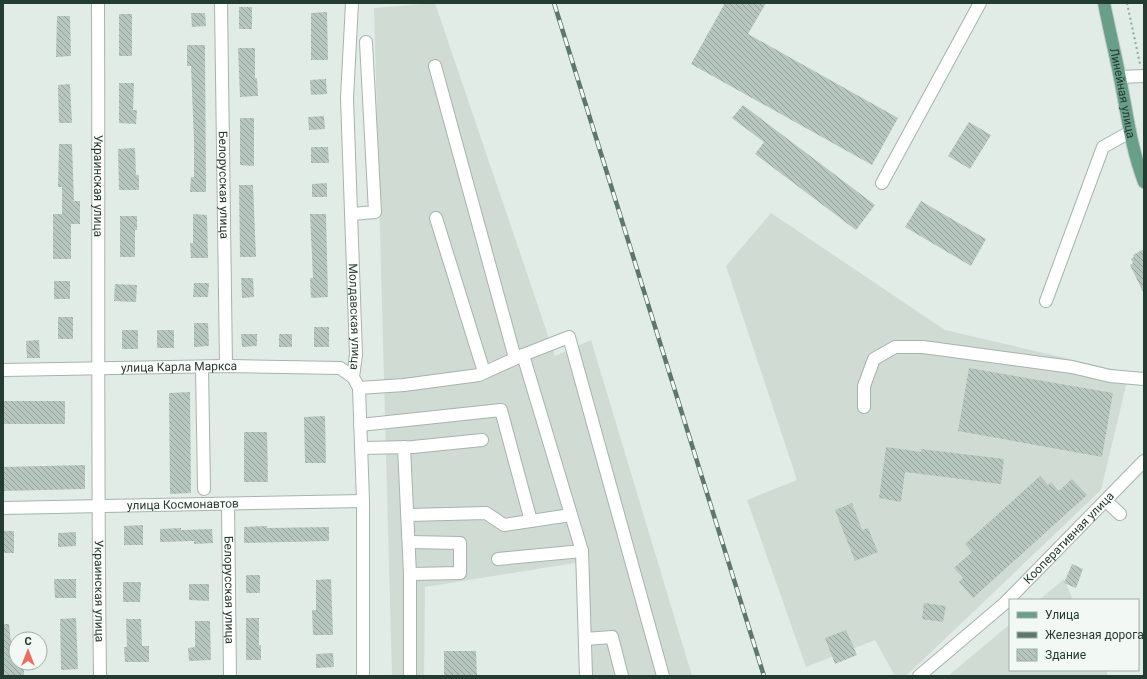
<svg xmlns="http://www.w3.org/2000/svg" width="1147" height="679" viewBox="0 0 1147 679" font-family="Roboto,sans-serif">
<style>
.built{fill:#d0dbd4}
.building{fill:url(#building-back-hatch)}
.lines{fill:none;stroke-linecap:round;stroke-linejoin:round}
.minor-casing{stroke:#a5b4ac;stroke-width:14}
.major-casing{stroke:#c1c8c5;stroke-width:14}
.path{stroke:#84ae9a;stroke-width:2;stroke-dasharray:2 3;stroke-linecap:butt}
.minor{stroke:#fff;stroke-width:12}
.major{stroke:#699f88;stroke-width:12}
.rail-casing{stroke:#5d776c;stroke-width:4.5}
.rail{stroke:#f2f8f4;stroke-width:3;stroke-dasharray:9;stroke-linecap:butt}
.labels{text-anchor:middle;stroke-width:3;stroke-linejoin:round;paint-order:stroke}
.street-label{font-size:12px;fill:#233c31;stroke:#f2f8f4}
</style>
<defs>
<pattern id="building-back-hatch" width="6" height="6" patternUnits="userSpaceOnUse"><rect width="6" height="6" fill="#b7c6be"/><path d="M-1 5l2 2M0 0l6 6M5-1l2 2" fill="none" stroke="#94a29b"/></pattern>
</defs>
<rect width="100%" height="100%" fill="#e2ece6"/>
<path class="built" d="M 435,3 L 555,356 L 591,340 L 692,676 L 592,676 L 587,561 L 425,587 L 424,676 L 392,676 L 374,8 Z
M 771,213 L 945,330 L 1129,373 L 1101,490 L 906,676 L 895,676 L 875,640 L 806,667 L 747,500 L 797,480 L 726,266 Z
M 1064,579 L 1073,600 L 1039,600 Z
M 1010,624 L 1010,670 L 1106,670 L 1108,676 L 948,676 Z"/>
<path class="building" d="M 725,3 L 766,3 L 748,34 L 898,118 L 872,165 L 691,64 Z
M 239,7 L 252,7 L 252,29 L 239,29 Z
M 327,12 L 328,60 L 311,60 L 311,13 Z
M 191,13 L 205,13 L 206,26 L 192,27 Z
M 119,14 L 132,14 L 132,56 L 119,56 Z
M 57,16 L 70,16 L 71,56 L 56,57 Z
M 187,45 L 205,45 L 206,192 L 190,192 L 191,177 L 194,177 L 194,142 L 191,66 L 187,66 Z
M 238,48 L 255,48 L 255,78 L 257,78 L 258,96 L 240,97 Z
M 326,79 L 327,94 L 311,95 L 310,80 Z
M 119,83 L 134,83 L 133,110 L 137,110 L 136,124 L 119,123 Z
M 70,84 L 72,123 L 59,123 L 58,85 Z
M 743,105 L 875,205 L 856,230 L 755,154 L 764,142 L 732,118 Z
M 324,116 L 325,129 L 309,130 L 308,117 Z
M 240,118 L 254,118 L 254,166 L 240,165 Z
M 969,122 L 991,135 L 970,169 L 948,156 Z
M 59,144 L 72,144 L 74,201 L 80,201 L 80,224 L 71,224 L 71,259 L 53,259 L 53,214 L 62,214 L 62,187 L 58,187 Z
M 311,147 L 328,147 L 329,163 L 311,163 Z
M 135,148 L 136,175 L 139,175 L 139,190 L 119,190 L 118,149 Z
M 327,183 L 327,197 L 312,197 L 312,184 Z
M 239,185 L 253,185 L 256,257 L 240,257 Z
M 921,201 L 986,239 L 971,266 L 905,227 Z
M 193,214 L 207,215 L 208,258 L 191,258 L 190,243 L 193,243 Z
M 310,214 L 326,214 L 328,297 L 311,298 L 310,278 L 313,278 Z
M 120,216 L 137,216 L 137,230 L 135,230 L 135,257 L 120,257 Z
M 1144,249 L 1144,294 L 1130,265 L 1133,263 L 1131,259 L 1134,257 L 1133,255 Z
M 241,278 L 253,278 L 254,297 L 242,298 Z
M 54,281 L 70,281 L 70,299 L 54,299 Z
M 194,283 L 209,283 L 208,297 L 193,297 Z
M 115,284 L 137,285 L 136,302 L 114,301 Z
M 58,317 L 73,317 L 73,339 L 58,339 Z
M 194,323 L 208,323 L 209,346 L 194,347 Z
M 314,327 L 329,327 L 329,347 L 314,347 Z
M 122,330 L 138,330 L 138,349 L 122,349 Z
M 157,330 L 174,330 L 174,348 L 157,348 Z
M 241,334 L 257,334 L 257,346 L 242,347 Z
M 279,334 L 292,334 L 292,347 L 279,347 Z
M 39,340 L 40,358 L 27,358 L 26,341 Z
M 969,368 L 1113,393 L 1102,457 L 958,431 Z
M 190,392 L 191,493 L 170,494 L 169,393 Z
M 3,401 L 65,401 L 65,424 L 3,424 Z
M 325,416 L 326,463 L 305,463 L 304,417 Z
M 244,432 L 267,432 L 268,482 L 244,482 Z
M 886,447 L 921,452 L 921,449 L 1004,459 L 1001,484 L 905,472 L 901,502 L 879,498 Z
M 85,465 L 85,489 L 3,491 L 3,467 Z
M 1040,476 L 1048,485 L 1051,482 L 1059,491 L 1072,479 L 1087,495 L 973,598 L 959,582 L 963,578 L 954,568 L 972,552 L 965,544 Z
M 852,503 L 862,530 L 868,528 L 878,552 L 855,561 L 835,510 Z
M 143,525 L 143,545 L 124,545 L 124,526 Z
M 267,526 L 267,528 L 329,527 L 329,541 L 244,543 L 244,527 Z
M 181,528 L 181,530 L 212,529 L 213,543 L 194,544 L 194,541 L 160,542 L 160,529 Z
M 3,531 L 14,531 L 14,553 L 3,553 Z
M 76,532 L 76,546 L 58,547 L 58,533 Z
M 1072,564 L 1083,569 L 1076,588 L 1064,583 Z
M 246,575 L 260,575 L 260,593 L 246,593 Z
M 54,579 L 76,579 L 76,598 L 55,598 Z
M 331,579 L 333,635 L 313,635 L 312,610 L 316,610 L 316,580 Z
M 123,582 L 141,582 L 140,602 L 123,602 Z
M 189,584 L 209,584 L 209,601 L 189,600 Z
M 924,603 L 946,606 L 943,622 L 922,619 Z
M 76,618 L 78,669 L 61,670 L 60,619 Z
M 246,618 L 259,618 L 259,645 L 261,645 L 261,660 L 246,660 Z
M 126,619 L 141,619 L 142,646 L 149,646 L 149,662 L 125,662 L 124,647 L 127,647 Z
M 195,621 L 210,621 L 211,660 L 189,661 L 188,648 L 195,647 Z
M 3,624 L 9,624 L 13,662 L 24,663 L 24,675 L 3,676 Z
M 846,630 L 857,655 L 835,664 L 825,638 Z
M 444,651 L 476,651 L 477,676 L 444,676 Z
M 333,653 L 334,667 L 316,668 L 316,654 Z"/>
<g class="lines">
<g class="minor-casing">
<g id="minor">
<path id="s1" d="M 98,3 C 99,227 97,452 100,676"/>
<path id="s2" d="M 221,3 L 226,366"/>
<path id="s3" d="M 352,3 L 347,98 L 356,355 L 353,377 L 359,388 L 363,501 L 363,676"/>
<path d="M 435,66 L 515,358"/>
<path d="M 1120,77 L 1144,76"/>
<path d="M 882,183 L 980,3"/>
<path d="M 352,214 L 375,212 L 366,42"/>
<path d="M 436,218 L 484,372"/>
<path d="M 1046,301 L 1103,147 L 1130,132"/>
<path d="M 523,355 L 569,337 L 663,676"/>
<path d="M 202,367 L 204,489"/>
<path id="s4" d="M 3,370 L 226,366 L 340,368 L 353,377"/>
<path d="M 359,388 L 404,385 L 479,375 L 523,355 L 582,551 L 586,676"/>
<path d="M 864,407 L 864,386 L 874,359 L 895,347 L 923,347 L 1072,367 L 1110,376 L 1144,379"/>
<path d="M 360,425 L 501,410 L 531,521"/>
<path d="M 404,447 L 410,574 L 410,676"/>
<path d="M 361,448 L 413,447 L 482,440"/>
<path d="M 1106,501 L 1120,514"/>
<path id="s5" d="M 228,504 L 230,676"/>
<path id="s6" d="M 3,508 L 363,501"/>
<path d="M 408,515 L 486,513 L 504,525 L 571,515"/>
<path d="M 409,542 L 460,543 L 460,573 L 410,574"/>
<path d="M 498,559 L 582,551"/>
<path d="M 585,639 L 612,637 L 622,676"/>
<path id="s7" d="M 919,676 L 1005,603 L 1144,461"/>
</g>
</g>
<g class="major-casing">
<g id="major">
<path id="s8" d="M 1104,3 C 1109,28 1115,53 1120,78 C 1127,113 1131,148 1144,182"/>
</g>
</g>
<path class="path" d="M 1127,3 L 1140,64"/>
<use href="#minor" class="minor"/>
<use href="#major" class="major"/>
<g class="rail-casing">
<path id="rail" d="M 554,3 L 764,676"/>
</g>
<use href="#rail" class="rail"/>
</g>
<g class="labels">
<g class="street-label">
<text dy="4" stroke="none"><textPath href="#s8" startOffset="92">Линейная улица</textPath></text>
<text dy="4" stroke="none"><textPath href="#s2" startOffset="182">Белорусская улица</textPath></text>
<text dy="4" stroke="none"><textPath href="#s1" startOffset="183">Украинская улица</textPath></text>
<text dy="4" stroke="none"><textPath href="#s3" startOffset="314">Молдавская улица</textPath></text>
<text dy="4" stroke="none"><textPath href="#s4" startOffset="176">улица Карла Маркса</textPath></text>
<text dy="4" stroke="none"><textPath href="#s6" startOffset="180">улица Космонавтов</textPath></text>
<text dy="4" stroke="none"><textPath href="#s7" startOffset="204">Кооперативная улица</textPath></text>
<text dy="4" stroke="none"><textPath href="#s5" startOffset="86">Белорусская улица</textPath></text>
<text dy="4" stroke="none"><textPath href="#s1" startOffset="588">Украинская улица</textPath></text>
</g>
</g>
<rect width="1147" height="679" fill="none" stroke="#233c31" stroke-width="8"/>
<rect x="1009" y="599" width="130" height="72" fill="#f2f8f4" stroke="#9fada6"/>
<rect x="1017" y="612" width="20" height="6" fill="#699f88" stroke="#9fada6"/>
<text x="1045" y="619" font-size="12" fill="#233c31">Улица</text>
<rect x="1017" y="632" width="20" height="6" fill="#5d776c" stroke="#9fada6"/>
<text x="1045" y="639" font-size="12" fill="#233c31">Железная дорога</text>
<rect x="1017" y="649" width="20" height="12" fill="url(#building-back-hatch)" stroke="#9fada6"/>
<text x="1045" y="659" font-size="12" fill="#233c31">Здание</text>
<g transform="translate(28 651)"><circle r="19" fill="#f2f8f4" stroke="#9fada6"/>
<path d="M0-3L7 15L0 10L-7 15Z" fill="#eb6c60"/>
<text y="-6" font-size="11" font-weight="bold" text-anchor="middle" fill="#233c31">С</text>
</g>
</svg>
